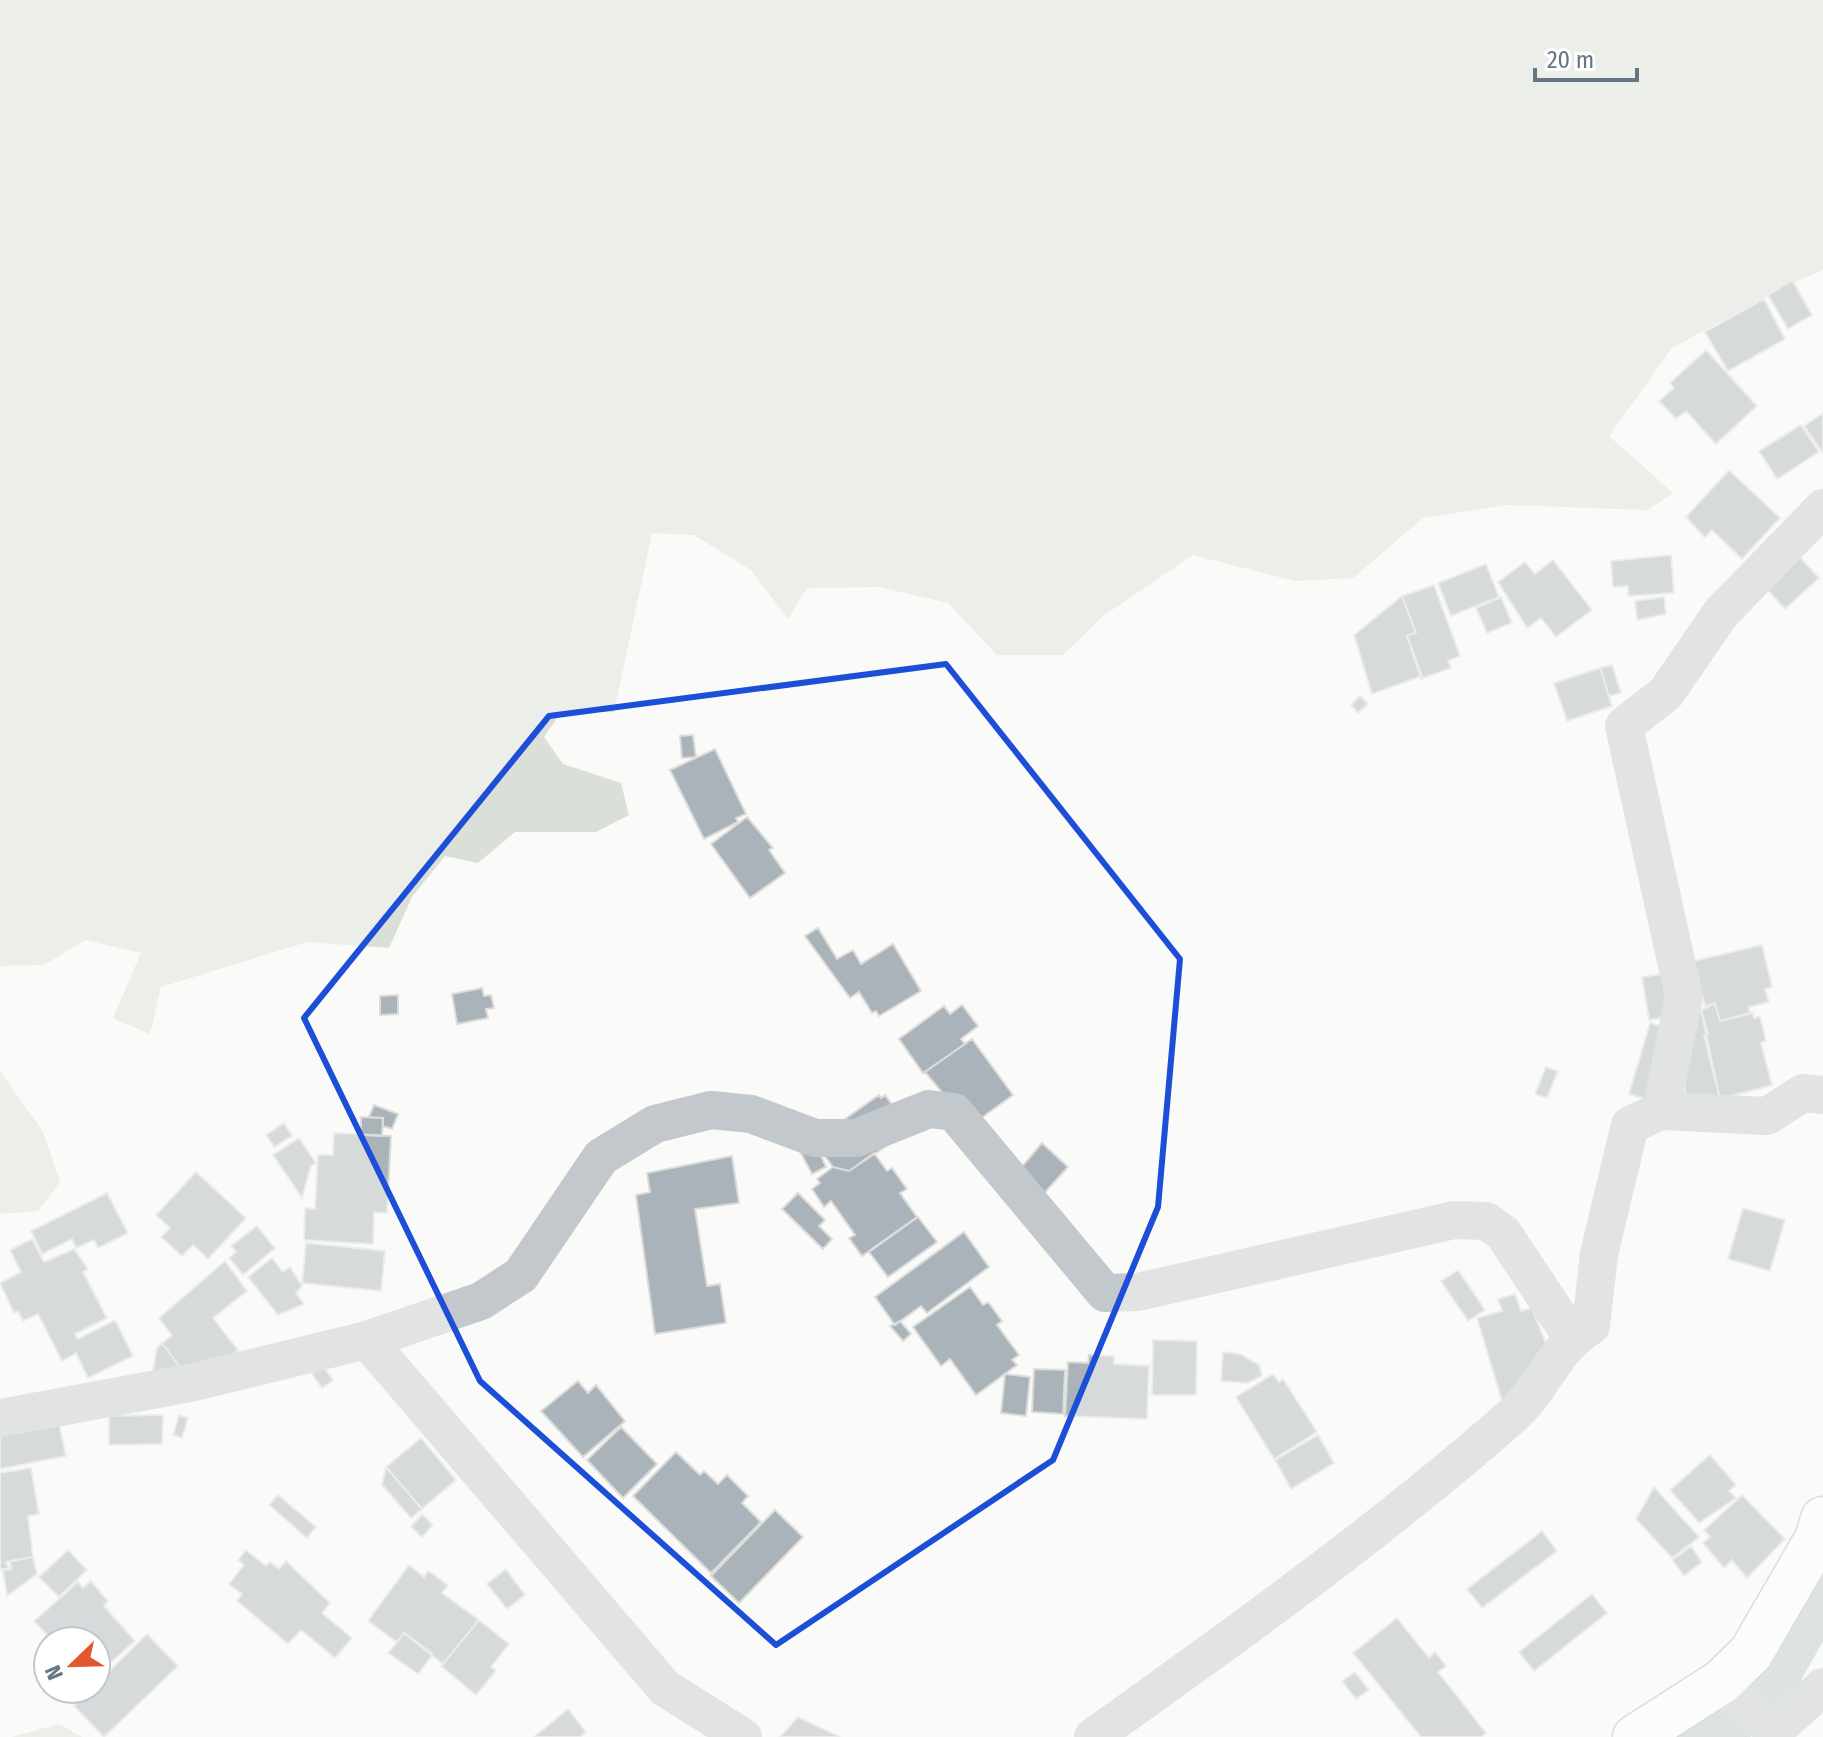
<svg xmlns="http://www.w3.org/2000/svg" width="1823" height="1737" viewBox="0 0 1823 1737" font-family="'Fira Sans Condensed',sans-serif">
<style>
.green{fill:#dadfd7}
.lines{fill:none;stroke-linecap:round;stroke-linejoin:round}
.river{stroke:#bbc7cb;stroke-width:62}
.building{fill:#aab3b9;stroke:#dcdcda;stroke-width:2}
.major-casing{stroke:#b5babe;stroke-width:47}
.minor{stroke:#c3c8cc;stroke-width:38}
.major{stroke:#fff;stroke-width:44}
.marked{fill:none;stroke:#1d4ed8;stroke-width:6;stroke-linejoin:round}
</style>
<rect width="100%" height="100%" fill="#fafaf8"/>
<path class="green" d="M 0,0 L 1823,0 L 1823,270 L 1784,287 L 1672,348 L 1609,436 L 1673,493 L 1647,510 L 1507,505 L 1423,518 L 1353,578 L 1295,581 L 1193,555 L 1103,616 L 1063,655 L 997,655 L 948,603 L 880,587 L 807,588 L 788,619 L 751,570 L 694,535 L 652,533 L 614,712 L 562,711 L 544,737 L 563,764 L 621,783 L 629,815 L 596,832 L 515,832 L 478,863 L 445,856 L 412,897 L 389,948 L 307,942 L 161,987 L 150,1034 L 113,1018 L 141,953 L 85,940 L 44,965 L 0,966 Z
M 0,1071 L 43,1132 L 60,1182 L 38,1211 L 0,1214 Z
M 59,1724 L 82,1737 L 12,1737 Z"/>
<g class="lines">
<path class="river" d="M 1705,1737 L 1765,1681 L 1823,1578"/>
</g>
<path class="building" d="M 1792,280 L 1812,315 L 1788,329 L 1768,295 Z
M 1764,299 L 1785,339 L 1728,371 L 1705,332 Z
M 1706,350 L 1757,406 L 1716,444 L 1686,411 L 1676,419 L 1659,401 L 1674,388 L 1670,383 Z
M 1823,413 L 1823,453 L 1804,426 Z
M 1801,425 L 1819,452 L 1777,479 L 1759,451 Z
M 1729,470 L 1780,518 L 1742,559 L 1712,530 L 1705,538 L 1686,517 Z
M 1796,553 L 1819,578 L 1785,609 L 1762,584 Z
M 1671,555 L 1674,593 L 1628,596 L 1628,586 L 1613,587 L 1611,561 Z
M 1553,560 L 1592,610 L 1556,637 L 1541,618 L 1527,628 L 1498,582 L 1525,562 L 1535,574 Z
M 1486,564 L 1499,597 L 1451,616 L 1438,583 Z
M 1434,585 L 1460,656 L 1448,661 L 1451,668 L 1421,679 L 1407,636 L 1416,633 L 1402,596 Z
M 1402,596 L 1416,633 L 1407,636 L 1422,676 L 1372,694 L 1354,635 Z
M 1501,597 L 1512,623 L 1487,633 L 1476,608 Z
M 1664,597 L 1666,614 L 1637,620 L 1635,601 Z
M 1612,665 L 1621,693 L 1609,696 L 1600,668 Z
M 1600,668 L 1612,706 L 1567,721 L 1554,683 Z
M 1360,696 L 1368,704 L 1358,713 L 1351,705 Z
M 693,735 L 696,757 L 682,758 L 680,736 Z
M 715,749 L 746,814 L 736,818 L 738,822 L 704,839 L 670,770 Z
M 747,817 L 773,848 L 769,850 L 785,873 L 750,898 L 711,844 Z
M 818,928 L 837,959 L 853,950 L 861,964 L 893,944 L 921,991 L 879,1016 L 876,1011 L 872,1013 L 859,992 L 850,998 L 805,936 Z
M 1762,945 L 1772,987 L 1765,989 L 1769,1002 L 1749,1007 L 1750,1013 L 1720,1021 L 1715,1003 L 1705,1006 L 1694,961 Z
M 1667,973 L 1674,1016 L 1649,1020 L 1642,977 Z
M 482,988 L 484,996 L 491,995 L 494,1008 L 486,1009 L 488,1018 L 457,1024 L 452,994 Z
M 398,995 L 398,1014 L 380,1015 L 380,996 Z
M 1715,1003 L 1720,1021 L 1753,1013 L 1754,1018 L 1760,1016 L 1766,1041 L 1761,1043 L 1772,1085 L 1720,1099 L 1701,1010 Z
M 962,1005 L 978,1026 L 961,1039 L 965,1044 L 923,1073 L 899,1039 L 944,1006 L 950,1014 Z
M 1701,1010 L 1708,1034 L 1704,1035 L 1720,1099 L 1705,1099 L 1704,1094 L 1685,1096 L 1684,1059 L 1697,1011 Z
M 1650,1023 L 1670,1029 L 1649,1100 L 1629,1094 Z
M 972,1039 L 1013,1095 L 970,1126 L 925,1072 Z
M 1546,1067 L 1558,1071 L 1547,1098 L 1535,1094 Z
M 879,1095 L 881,1098 L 885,1095 L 910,1130 L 849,1171 L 833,1167 L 814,1141 Z
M 374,1105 L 398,1114 L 392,1129 L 383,1126 L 383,1118 L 369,1117 Z
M 361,1117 L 383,1118 L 382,1136 L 361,1135 Z
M 284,1123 L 292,1136 L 274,1147 L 266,1135 Z
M 334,1133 L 391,1136 L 387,1213 L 374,1212 L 373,1244 L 304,1240 L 305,1208 L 315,1209 L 318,1155 L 333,1155 Z
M 812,1136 L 826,1167 L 812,1174 L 796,1144 Z
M 299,1138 L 316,1163 L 311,1166 L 302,1198 L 273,1155 Z
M 1042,1143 L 1068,1167 L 1037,1201 L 1003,1189 Z
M 874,1153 L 887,1171 L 892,1168 L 907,1189 L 900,1193 L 917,1217 L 862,1256 L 849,1238 L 855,1235 L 831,1201 L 824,1207 L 812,1189 L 820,1183 L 817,1179 L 833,1167 L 849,1171 Z
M 732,1156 L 739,1203 L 695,1209 L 707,1286 L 720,1284 L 726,1323 L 655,1334 L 636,1195 L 650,1192 L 647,1173 Z
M 196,1172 L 246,1218 L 208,1259 L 193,1245 L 182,1256 L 161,1237 L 170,1228 L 156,1215 Z
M 107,1193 L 128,1233 L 98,1248 L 94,1240 L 76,1248 L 72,1239 L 42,1254 L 31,1231 Z
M 798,1193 L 825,1220 L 819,1226 L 832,1239 L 823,1249 L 782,1209 Z
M 1743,1208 L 1785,1220 L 1770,1271 L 1728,1259 Z
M 918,1217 L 937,1242 L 888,1277 L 869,1252 Z
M 257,1226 L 275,1248 L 243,1275 L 229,1258 L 236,1252 L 231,1246 Z
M 964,1232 L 989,1267 L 927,1313 L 921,1306 L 895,1325 L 875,1297 Z
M 32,1239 L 44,1262 L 74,1249 L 88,1269 L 83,1272 L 107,1318 L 75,1334 L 78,1339 L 115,1320 L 133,1356 L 88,1378 L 76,1353 L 62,1361 L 38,1314 L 23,1321 L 18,1311 L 14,1313 L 0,1283 L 21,1272 L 10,1250 Z
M 306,1243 L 385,1251 L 381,1291 L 302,1283 Z
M 272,1258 L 283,1272 L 290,1267 L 302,1286 L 296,1293 L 304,1304 L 278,1315 L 248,1277 Z
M 225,1261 L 247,1291 L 213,1318 L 238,1350 L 194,1386 L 162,1343 L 172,1336 L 159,1318 Z
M 1458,1270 L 1485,1310 L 1468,1321 L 1441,1281 Z
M 970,1287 L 983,1305 L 988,1302 L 1002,1321 L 997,1325 L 1019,1355 L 1012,1360 L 1017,1365 L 976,1395 L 950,1359 L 941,1366 L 913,1327 Z
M 1515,1294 L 1521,1311 L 1532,1308 L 1548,1349 L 1505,1411 L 1477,1318 L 1502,1311 L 1498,1299 Z
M 900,1321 L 911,1334 L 903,1341 L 890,1326 Z
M 1153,1340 L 1197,1341 L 1196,1395 L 1152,1395 Z
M 162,1343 L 194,1386 L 152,1375 L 157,1348 Z
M 1223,1352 L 1240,1354 L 1259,1365 L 1262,1376 L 1248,1383 L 1221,1381 Z
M 1089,1355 L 1114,1356 L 1114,1364 L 1149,1366 L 1147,1419 L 1065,1416 L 1068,1362 L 1088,1363 Z
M 323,1366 L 333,1380 L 322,1388 L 312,1374 Z
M 1034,1369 L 1065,1370 L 1063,1414 L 1032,1412 Z
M 1005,1374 L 1030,1377 L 1026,1416 L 1001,1413 Z
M 1273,1374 L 1279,1382 L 1283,1379 L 1317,1432 L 1274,1459 L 1236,1397 Z
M 578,1381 L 588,1393 L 596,1385 L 625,1421 L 583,1457 L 541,1411 Z
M 57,1415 L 66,1456 L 0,1469 L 0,1425 Z
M 163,1415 L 162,1444 L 109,1445 L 109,1416 Z
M 179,1415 L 188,1418 L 182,1438 L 173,1435 Z
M 621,1427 L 657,1464 L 623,1498 L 587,1460 Z
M 1318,1435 L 1334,1463 L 1291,1489 L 1275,1460 Z
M 421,1438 L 456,1480 L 422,1509 L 386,1467 Z
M 676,1452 L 700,1475 L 704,1471 L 718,1484 L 727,1475 L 748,1496 L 742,1503 L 761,1522 L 711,1573 L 633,1496 Z
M 1710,1455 L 1736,1485 L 1729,1491 L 1736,1498 L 1699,1523 L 1670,1490 Z
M 386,1467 L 422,1509 L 411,1518 L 382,1485 Z
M 31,1468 L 39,1514 L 28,1516 L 33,1557 L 6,1562 L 9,1569 L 0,1569 L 0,1473 Z
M 1654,1487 L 1699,1537 L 1672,1558 L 1636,1519 Z
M 278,1495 L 316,1527 L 307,1538 L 269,1505 Z
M 1742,1495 L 1785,1539 L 1747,1578 L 1732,1560 L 1724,1568 L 1703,1543 L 1710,1537 L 1704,1530 Z
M 775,1510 L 803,1537 L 739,1603 L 711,1576 Z
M 422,1514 L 433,1525 L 422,1537 L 411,1527 Z
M 1542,1531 L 1557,1551 L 1482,1608 L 1467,1589 Z
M 1691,1546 L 1702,1562 L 1684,1576 L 1672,1560 Z
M 68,1550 L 87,1570 L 59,1597 L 39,1577 Z
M 246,1550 L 266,1566 L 270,1562 L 279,1569 L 286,1561 L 330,1603 L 322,1613 L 352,1638 L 335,1658 L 301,1630 L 288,1644 L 237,1601 L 242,1594 L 229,1584 L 244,1565 L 238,1560 Z
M 33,1557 L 37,1574 L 7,1596 L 3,1570 L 11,1569 L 10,1561 Z
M 409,1565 L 424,1577 L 428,1571 L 448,1585 L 442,1593 L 479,1620 L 443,1664 L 404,1633 L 397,1642 L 368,1621 Z
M 506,1569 L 525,1595 L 507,1609 L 487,1584 Z
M 91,1581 L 108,1601 L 104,1606 L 135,1641 L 96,1676 L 96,1641 L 48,1641 L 48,1653 L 41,1645 L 49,1637 L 34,1621 L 78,1582 L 83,1588 Z
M 1592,1594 L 1607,1613 L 1534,1671 L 1519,1652 Z
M 1397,1618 L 1429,1658 L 1435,1652 L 1446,1666 L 1438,1672 L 1486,1733 L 1481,1737 L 1421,1737 L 1353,1653 Z
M 479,1620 L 509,1644 L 491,1667 L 496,1671 L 476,1695 L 441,1666 Z
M 404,1633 L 433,1654 L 418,1674 L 388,1653 Z
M 147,1634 L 178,1666 L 104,1737 L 74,1706 L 91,1689 L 96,1689 L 96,1684 Z
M 1355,1672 L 1369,1690 L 1356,1699 L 1342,1681 Z
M 568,1709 L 586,1732 L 580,1737 L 534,1737 Z
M 798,1717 L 840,1737 L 780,1737 Z"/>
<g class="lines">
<g class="major-casing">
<path id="major" d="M 1635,1737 L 1721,1682 L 1751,1653 L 1817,1539 L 1823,1519"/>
</g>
<path class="minor" d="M 1661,1111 L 1684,997 L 1624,726 L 1666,693 L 1721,613 L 1823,508
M 367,1340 L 665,1688 L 743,1737
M 0,1418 L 190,1383 L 367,1340 L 481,1301 L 521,1275 L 601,1157 L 655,1124 L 711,1110 L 751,1114 L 815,1138 L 856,1138 L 929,1109 L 954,1112 L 1105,1293 L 1138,1292 L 1454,1220 L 1486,1221 L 1503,1233 L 1572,1337
M 1721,1682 L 1774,1731 L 1823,1687
M 1093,1737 C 1236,1635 1380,1532 1512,1416 C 1543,1389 1554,1347 1591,1326 L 1599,1254 L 1630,1125 L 1661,1111 L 1767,1116 L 1803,1093 L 1823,1095"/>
<use href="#major" class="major"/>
</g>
<path d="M0 0H1823V1737H0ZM 946,664 L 1180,959 L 1158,1207 L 1053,1460 L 776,1645 L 480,1381 L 304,1018 L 549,716 Z" fill="#fafaf8" fill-opacity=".55" fill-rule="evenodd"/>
<path class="marked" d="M 946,664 L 1180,959 L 1158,1207 L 1053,1460 L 776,1645 L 480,1381 L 304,1018 L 549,716 Z"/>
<g transform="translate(72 1665) rotate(247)"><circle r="38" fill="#ffffff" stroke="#c1c8cd" stroke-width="2"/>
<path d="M0-6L14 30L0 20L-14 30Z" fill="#e4572e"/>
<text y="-12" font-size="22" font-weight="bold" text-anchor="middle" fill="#657683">N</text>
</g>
<path d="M1535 68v12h102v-12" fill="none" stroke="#657683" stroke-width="4"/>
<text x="1547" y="68" font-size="24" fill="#657683" stroke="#ffffff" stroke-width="6" paint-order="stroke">20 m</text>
</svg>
